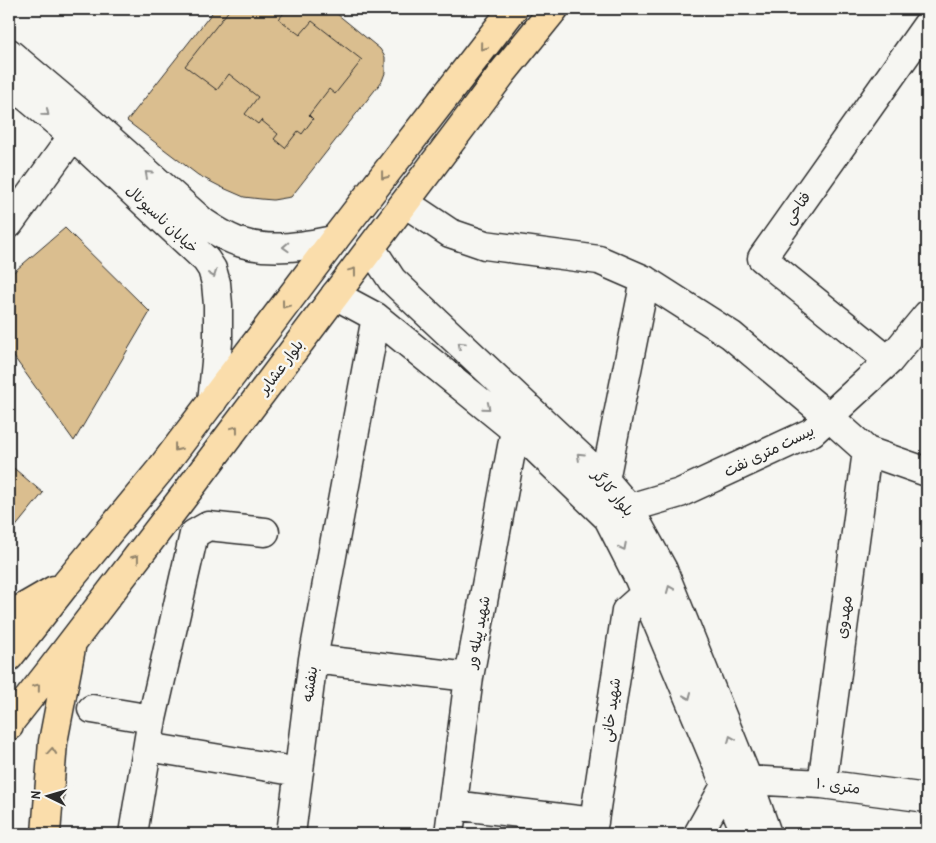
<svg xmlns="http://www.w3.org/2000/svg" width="936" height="843" viewBox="0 0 936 843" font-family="'Patrick Hand','Playpen Sans Arabic',sans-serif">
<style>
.building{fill:#dabe8f;stroke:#2b2b2b}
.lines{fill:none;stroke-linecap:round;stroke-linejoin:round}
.minor-casing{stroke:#2b2b2b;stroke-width:31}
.major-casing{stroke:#2b2b2b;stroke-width:31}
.minor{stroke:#f6f6f2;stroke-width:28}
.major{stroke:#faddab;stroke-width:28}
.oneway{stroke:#92846b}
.oneway2{stroke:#90908e}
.labels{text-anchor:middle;stroke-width:5;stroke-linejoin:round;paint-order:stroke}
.street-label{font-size:15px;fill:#2b2b2b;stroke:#f6f6f2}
</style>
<rect width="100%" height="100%" fill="#f6f6f2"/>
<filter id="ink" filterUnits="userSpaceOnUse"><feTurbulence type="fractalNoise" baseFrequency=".02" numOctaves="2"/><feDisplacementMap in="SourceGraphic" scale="10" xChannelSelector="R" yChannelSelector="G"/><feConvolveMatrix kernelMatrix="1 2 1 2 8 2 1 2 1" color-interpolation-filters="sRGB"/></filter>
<g filter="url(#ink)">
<path class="building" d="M 215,9 L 331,9 L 380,49 L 385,57 L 385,73 L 382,81 L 291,197 L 273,200 L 261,199 L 244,197 L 221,187 L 198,175 L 127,121 Z
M 230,9 L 287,9 L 279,19 L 300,35 L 312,21 L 362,60 L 335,94 L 329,89 L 309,115 L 313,119 L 302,134 L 298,131 L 285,148 L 274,139 L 278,134 L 261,120 L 258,124 L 245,114 L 258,97 L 229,74 L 217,90 L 185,66 Z
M 65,228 L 150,312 L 74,441 L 9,350 L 9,276 Z
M 9,464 L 43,493 L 9,535 Z"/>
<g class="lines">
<g class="minor-casing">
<path id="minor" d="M 9,53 L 86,118 L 204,223 C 216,231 228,239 242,243 C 272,252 304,246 334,240
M 9,82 L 73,136 L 206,260 L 212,269 L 216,283 L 218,305 L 218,342 L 212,402
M 405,203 L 450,233 L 485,245 L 599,260 L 645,280 L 731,335 L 829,417 L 867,451 L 927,472
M 9,224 L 83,122
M 371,248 L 392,280 L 605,480 L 629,508 L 663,570 L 748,780 L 767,834
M 335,295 L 376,317 L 526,439 L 608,518 L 639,579 L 746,834
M 889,361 L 762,258 L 927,25
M 605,480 L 645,280
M 613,516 L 629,508 L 680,493 L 812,432 L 889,361 L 927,315
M 313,659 L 376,317
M 92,709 L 152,719
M 148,747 L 299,772
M 822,784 L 867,451
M 453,805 L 594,822
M 133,834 L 152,719 L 194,534 L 208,526 L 265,532
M 291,834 L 313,659 L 469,677
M 449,834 L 469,677 L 515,430
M 592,834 L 626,611 L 645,594
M 698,834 L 726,784 L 748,780 L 822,784 L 927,798"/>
</g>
<g class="major-casing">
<path id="major" d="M 9,616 L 54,590
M 9,657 L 66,584 L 160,470 L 334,240 L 513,9
M 9,726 L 10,722 L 47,675 L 184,496 L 503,72 L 554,9
M 46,834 L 53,742 L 71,648"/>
</g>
<use href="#minor" class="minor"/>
<use href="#major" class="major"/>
</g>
<defs><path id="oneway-chevron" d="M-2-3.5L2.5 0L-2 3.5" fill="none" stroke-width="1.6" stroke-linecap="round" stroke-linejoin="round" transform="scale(1.25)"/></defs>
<g class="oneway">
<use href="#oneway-chevron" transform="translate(483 47) rotate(129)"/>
<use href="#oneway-chevron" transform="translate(384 176) rotate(128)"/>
<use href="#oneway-chevron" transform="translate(353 271) rotate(-53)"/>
<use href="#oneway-chevron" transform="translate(285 305) rotate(127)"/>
<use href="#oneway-chevron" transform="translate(235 429) rotate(-53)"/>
<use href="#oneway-chevron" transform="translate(177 448) rotate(128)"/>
<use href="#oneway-chevron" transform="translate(136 558) rotate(-52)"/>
<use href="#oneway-chevron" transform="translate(37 687) rotate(-51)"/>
<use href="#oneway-chevron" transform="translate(52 751) rotate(-85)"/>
</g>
<g class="oneway2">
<use href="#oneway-chevron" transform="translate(46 113) rotate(40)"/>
<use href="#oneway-chevron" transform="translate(148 174) rotate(-138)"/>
<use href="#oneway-chevron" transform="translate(286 247) rotate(178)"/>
<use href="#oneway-chevron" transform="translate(213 274) rotate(70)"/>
<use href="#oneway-chevron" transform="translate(461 345) rotate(-137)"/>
<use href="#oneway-chevron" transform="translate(487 407) rotate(39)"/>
<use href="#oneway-chevron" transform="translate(580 456) rotate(-137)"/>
<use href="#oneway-chevron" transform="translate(623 547) rotate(63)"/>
<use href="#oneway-chevron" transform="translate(670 589) rotate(-112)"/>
<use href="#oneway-chevron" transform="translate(688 696) rotate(67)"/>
<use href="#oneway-chevron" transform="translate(731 739) rotate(-112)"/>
</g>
</g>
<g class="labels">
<g class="street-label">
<text transform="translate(797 208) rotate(-55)" y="5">فتاحی</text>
<text transform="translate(162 219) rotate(43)" y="5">خیابان ناسیونال</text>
<text transform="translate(281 367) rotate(-53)" y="5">بلوار عشایر</text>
<text transform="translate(769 451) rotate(-26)" y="5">بیست متری نفت</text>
<text transform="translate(613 493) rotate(50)" y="5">بلوار کارگر</text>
<text transform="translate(844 617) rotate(-82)" y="5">مهدوی</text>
<text transform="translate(478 632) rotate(-79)" y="5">شهید پیله ور</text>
<text transform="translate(310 684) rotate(-82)" y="5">بنفشه</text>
<text transform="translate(611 710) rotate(-82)" y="5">شهید خانی</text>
<text transform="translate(838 786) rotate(7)" y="5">۱۰ متری</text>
</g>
</g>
<rect width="936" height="843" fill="none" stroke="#f6f6f2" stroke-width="30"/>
<rect x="15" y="15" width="906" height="813" fill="none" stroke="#2b2b2b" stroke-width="2" filter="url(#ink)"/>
<g transform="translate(48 796) rotate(275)" stroke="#f6f6f2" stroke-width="4" paint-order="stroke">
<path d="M0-4L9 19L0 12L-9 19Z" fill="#2b2b2b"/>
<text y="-8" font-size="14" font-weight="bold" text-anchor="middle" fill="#2b2b2b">N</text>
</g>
</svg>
